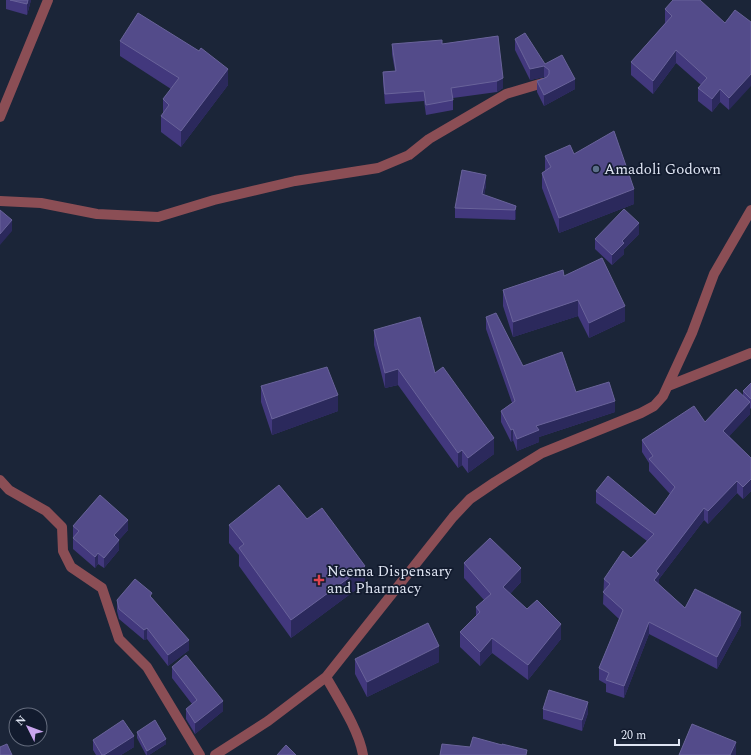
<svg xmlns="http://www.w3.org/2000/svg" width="751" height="755" viewBox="0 0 751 755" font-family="Spectral,serif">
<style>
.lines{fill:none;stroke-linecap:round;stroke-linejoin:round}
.minor{stroke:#8b4e55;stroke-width:10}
.wall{fill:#42387d}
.shaded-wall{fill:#2b295c}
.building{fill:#534b8a;stroke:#69639a}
.service-dot{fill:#5c6f8a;stroke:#121b2e;stroke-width:1.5}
.health-dot{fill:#e0444e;stroke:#121b2e;stroke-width:1.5}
.labels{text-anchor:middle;stroke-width:3.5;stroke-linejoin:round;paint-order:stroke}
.poi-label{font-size:15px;fill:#dfe5f3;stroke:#121b2e;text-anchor:start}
</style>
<rect width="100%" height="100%" fill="#1b2538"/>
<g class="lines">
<path class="minor" d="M 0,117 L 48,0
M 0,201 L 41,203 L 97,214 L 158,217 L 214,200 L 295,181 L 378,168 L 409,155 L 429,139 L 506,94 L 543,83
M 668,386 L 751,353
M 0,480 L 9,490 L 46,511 L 62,527 L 63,551 L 71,567 L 102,588 L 119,639 L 147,667 L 200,755
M 326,677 C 339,700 359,730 363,755
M 215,755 L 268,721 L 326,677 L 453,517 L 470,499 L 495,482 L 542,453 L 641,413 L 654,406 L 663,396 L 692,333 L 714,274 L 751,210"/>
</g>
<path class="wall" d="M 6,0 L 31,0 L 27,15 L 6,9 Z
M 665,9 L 725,23 L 735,10 L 729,110 L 720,102 L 712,112 L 698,101 L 698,88 L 701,85 L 676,63 L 653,94 L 631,75 L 631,62 L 665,23 Z
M 498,36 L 503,88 L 497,92 L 453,98 L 453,110 L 426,115 L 424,101 L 385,104 L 383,82 L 383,72 L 395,71 L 392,54 L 392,44 L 442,44 Z
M 515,39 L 575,89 L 544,106 L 537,92 L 537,81 L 545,78 L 544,77 L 530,80 L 515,50 Z
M 120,41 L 228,85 L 181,147 L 161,132 L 161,116 L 163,114 L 163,99 L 171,89 L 120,56 Z
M 574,154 L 634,204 L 559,233 L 542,188 L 542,173 L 545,171 L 545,156 Z
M 486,185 L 484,195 L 516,206 L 516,217 L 515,220 L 455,218 L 455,208 Z
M 639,234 L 624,249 L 624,254 L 612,265 L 595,249 L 595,239 Z
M 564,276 L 625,321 L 589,338 L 578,316 L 513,337 L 503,306 L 503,290 Z
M 486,317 L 523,366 L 615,412 L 539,437 L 539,442 L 517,451 L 513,440 L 511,442 L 501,422 L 501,411 L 512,403 L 486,329 Z
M 374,330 L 435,373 L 494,454 L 468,473 L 462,465 L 458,468 L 398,385 L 385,388 L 374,345 Z
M 751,383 L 751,409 L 750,408 L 750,414 L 729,436 L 751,458 L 751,491 L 743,499 L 737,493 L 708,524 L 704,520 L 659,579 L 659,584 L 685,608 L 741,625 L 717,669 L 649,634 L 624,698 L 606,692 L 606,684 L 599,680 L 599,668 L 619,619 L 603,604 L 604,579 L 631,558 L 647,541 L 596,503 L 596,491 L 655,515 L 670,494 L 649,471 L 649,463 L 642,452 L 642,440 L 705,422 L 743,396 L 743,391 Z
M 261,386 L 338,411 L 272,435 L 261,402 Z
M 307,519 L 365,583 L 291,638 L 239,566 L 239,555 L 229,543 L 229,525 Z
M 73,526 L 128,530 L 119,540 L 119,550 L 104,568 L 98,564 L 95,568 L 73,549 Z
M 464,563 L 521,582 L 510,594 L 561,639 L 528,680 L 492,653 L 480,666 L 460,647 L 460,632 L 476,616 L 476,607 L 484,600 L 464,578 Z
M 152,598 L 189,650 L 168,666 L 147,639 L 144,640 L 119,619 L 117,611 L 117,600 Z
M 355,659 L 439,662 L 367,697 L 355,674 Z
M 172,667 L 223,711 L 195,734 L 186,719 L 186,709 L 192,704 L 172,678 Z
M 543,709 L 588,713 L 582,731 L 543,719 Z
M 137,732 L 166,744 L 149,755 L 146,755 L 137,738 Z
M 93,740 L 134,747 L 121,755 L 96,755 L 93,750 Z"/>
<path class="shaded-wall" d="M 28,0 L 31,0 L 27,15 L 27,4 Z
M 676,50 L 676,63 L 653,94 L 653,81 Z
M 544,66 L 544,77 L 530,80 L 530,69 Z
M 228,69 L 228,85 L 181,147 L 181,131 Z
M 751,74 L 751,86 L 729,110 L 729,98 Z
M 503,78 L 503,88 L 497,92 L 497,81 Z
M 575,79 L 575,89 L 544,106 L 544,95 Z
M 720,89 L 720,102 L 712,112 L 712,99 Z
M 486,175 L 486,185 L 482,205 L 482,194 Z
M 634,189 L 634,204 L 559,233 L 559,218 Z
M 516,206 L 516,217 L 515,220 L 515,210 Z
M 12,220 L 12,231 L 0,245 L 0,234 Z
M 639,223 L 639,234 L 624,249 L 624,254 L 612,265 L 612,255 L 622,241 Z
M 578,300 L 578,316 L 513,337 L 513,322 Z
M 625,306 L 625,321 L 589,338 L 589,323 Z
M 398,369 L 398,385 L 385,388 L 385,373 Z
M 338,395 L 338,411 L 272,435 L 272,419 Z
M 615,401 L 615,412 L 539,437 L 539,442 L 517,451 L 517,439 L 536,426 Z
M 750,402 L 750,414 L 723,443 L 723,431 Z
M 513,429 L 513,440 L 511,442 L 511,430 Z
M 494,438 L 494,454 L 468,473 L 468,458 Z
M 462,450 L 462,465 L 458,468 L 458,453 Z
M 751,479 L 751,491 L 743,499 L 743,487 Z
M 737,481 L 737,493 L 708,524 L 708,511 Z
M 704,508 L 704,520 L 659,579 L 659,587 L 654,580 L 656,571 Z
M 128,520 L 128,530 L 119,540 L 119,550 L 104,568 L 104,558 L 114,535 Z
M 98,553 L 98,564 L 95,568 L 95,557 Z
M 365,566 L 365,583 L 291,638 L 291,620 Z
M 521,568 L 521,582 L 503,601 L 503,587 Z
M 741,612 L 741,625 L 717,669 L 717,657 Z
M 649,622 L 649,634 L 624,698 L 624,686 Z
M 561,624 L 561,639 L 528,680 L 528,665 Z
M 147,628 L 147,639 L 144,640 L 144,630 Z
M 492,638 L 492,653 L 480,666 L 480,652 Z
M 189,640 L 189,650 L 168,666 L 168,655 Z
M 439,646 L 439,662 L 367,697 L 367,682 Z
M 223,701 L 223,711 L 195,734 L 195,723 Z
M 588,702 L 588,713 L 582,731 L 582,720 Z
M 134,736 L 134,747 L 121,755 L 104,755 Z
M 166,739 L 166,744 L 149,755 L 147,755 L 147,751 Z
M 736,742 L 736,755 L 730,755 Z"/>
<path class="building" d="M 10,0 L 28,0 L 27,4 Z
M 673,0 L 700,0 L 725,23 L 735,10 L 751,22 L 751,74 L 729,98 L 720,89 L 712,99 L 698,88 L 707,78 L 676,50 L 653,81 L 631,62 L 672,16 L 665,9 Z
M 138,13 L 199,51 L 201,48 L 228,69 L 181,131 L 161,116 L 169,105 L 163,99 L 179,78 L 120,41 Z
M 525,33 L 545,64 L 562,55 L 575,79 L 544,95 L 537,81 L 547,77 L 549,74 L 549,70 L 544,66 L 530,69 L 515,39 Z
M 498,36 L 503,78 L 497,81 L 451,88 L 453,100 L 426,105 L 424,91 L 385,94 L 383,72 L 396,71 L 392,44 L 442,40 L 442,44 Z
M 614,131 L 634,189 L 559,218 L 542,173 L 551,167 L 545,156 L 570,145 L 574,154 Z
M 462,170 L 486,175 L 482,194 L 516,206 L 515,210 L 455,208 Z
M 624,209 L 639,223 L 622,241 L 624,243 L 612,255 L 595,239 Z
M 0,210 L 12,220 L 0,234 Z
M 602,258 L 625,306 L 589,323 L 578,300 L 513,322 L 503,290 L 563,270 L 564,276 Z
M 496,313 L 523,366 L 562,352 L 576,392 L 609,382 L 615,401 L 536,426 L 539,430 L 517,439 L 513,429 L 511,430 L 501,411 L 515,401 L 486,317 Z
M 420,317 L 435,373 L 443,367 L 494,438 L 468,458 L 462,450 L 458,453 L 398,369 L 385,373 L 374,330 Z
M 327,367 L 338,395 L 272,419 L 261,386 Z
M 751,383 L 751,399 L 743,391 Z
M 736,389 L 750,402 L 723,431 L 751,458 L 751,479 L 743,487 L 737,481 L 708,511 L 704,508 L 656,571 L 659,574 L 654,580 L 685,608 L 695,589 L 741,612 L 717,657 L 649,622 L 624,686 L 606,680 L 609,673 L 599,668 L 623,610 L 603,592 L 610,584 L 604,579 L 623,551 L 631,558 L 654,534 L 596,491 L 608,476 L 655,515 L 675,487 L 649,459 L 653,456 L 642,440 L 694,406 L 705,422 Z
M 279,485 L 307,519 L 322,508 L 365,566 L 291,620 L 239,548 L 244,544 L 229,525 Z
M 100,495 L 128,520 L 114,535 L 119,540 L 104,558 L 98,553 L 95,557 L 73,538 L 79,531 L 73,526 Z
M 490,538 L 521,568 L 503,587 L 527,609 L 537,600 L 561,624 L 528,665 L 492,638 L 480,652 L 460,632 L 480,612 L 476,607 L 491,594 L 464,563 Z
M 135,579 L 152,593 L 150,596 L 189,640 L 168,655 L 147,628 L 144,630 L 119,609 L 117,600 Z
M 428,623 L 439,646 L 367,682 L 355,659 Z
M 186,655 L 223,701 L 195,723 L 186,709 L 197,700 L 172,667 Z
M 549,690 L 588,702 L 582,720 L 543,709 Z
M 123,720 L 134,736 L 104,755 L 102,755 L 93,740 Z
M 155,720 L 166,739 L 147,751 L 137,732 Z
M 692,724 L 736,742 L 730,755 L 679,755 Z
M 473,737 L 502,745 L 502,744 L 527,750 L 526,755 L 440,755 L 442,744 L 470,747 Z
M 7,744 L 12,755 L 0,755 L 0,747 Z
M 286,745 L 296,755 L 277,755 Z"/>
<circle class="service-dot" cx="596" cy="169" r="4"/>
<path class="health-dot" d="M317 574h4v4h4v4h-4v4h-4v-4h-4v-4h4z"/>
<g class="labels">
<g class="poi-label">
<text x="604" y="174">Amadoli Godown</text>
<text x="327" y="576">Neema Dispensary<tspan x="327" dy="17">and Pharmacy</tspan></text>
</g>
</g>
<g transform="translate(28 727) rotate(312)"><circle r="19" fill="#121b2e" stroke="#646c7d"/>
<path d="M0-3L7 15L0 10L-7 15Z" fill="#c9a5ee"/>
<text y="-6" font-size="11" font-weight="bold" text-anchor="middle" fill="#dfe5f3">N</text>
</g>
<path d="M615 739v6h64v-6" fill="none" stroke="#dfe5f3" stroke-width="2"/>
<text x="621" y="739" font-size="12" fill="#dfe5f3" stroke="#121b2e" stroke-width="3" paint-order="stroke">20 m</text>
</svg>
